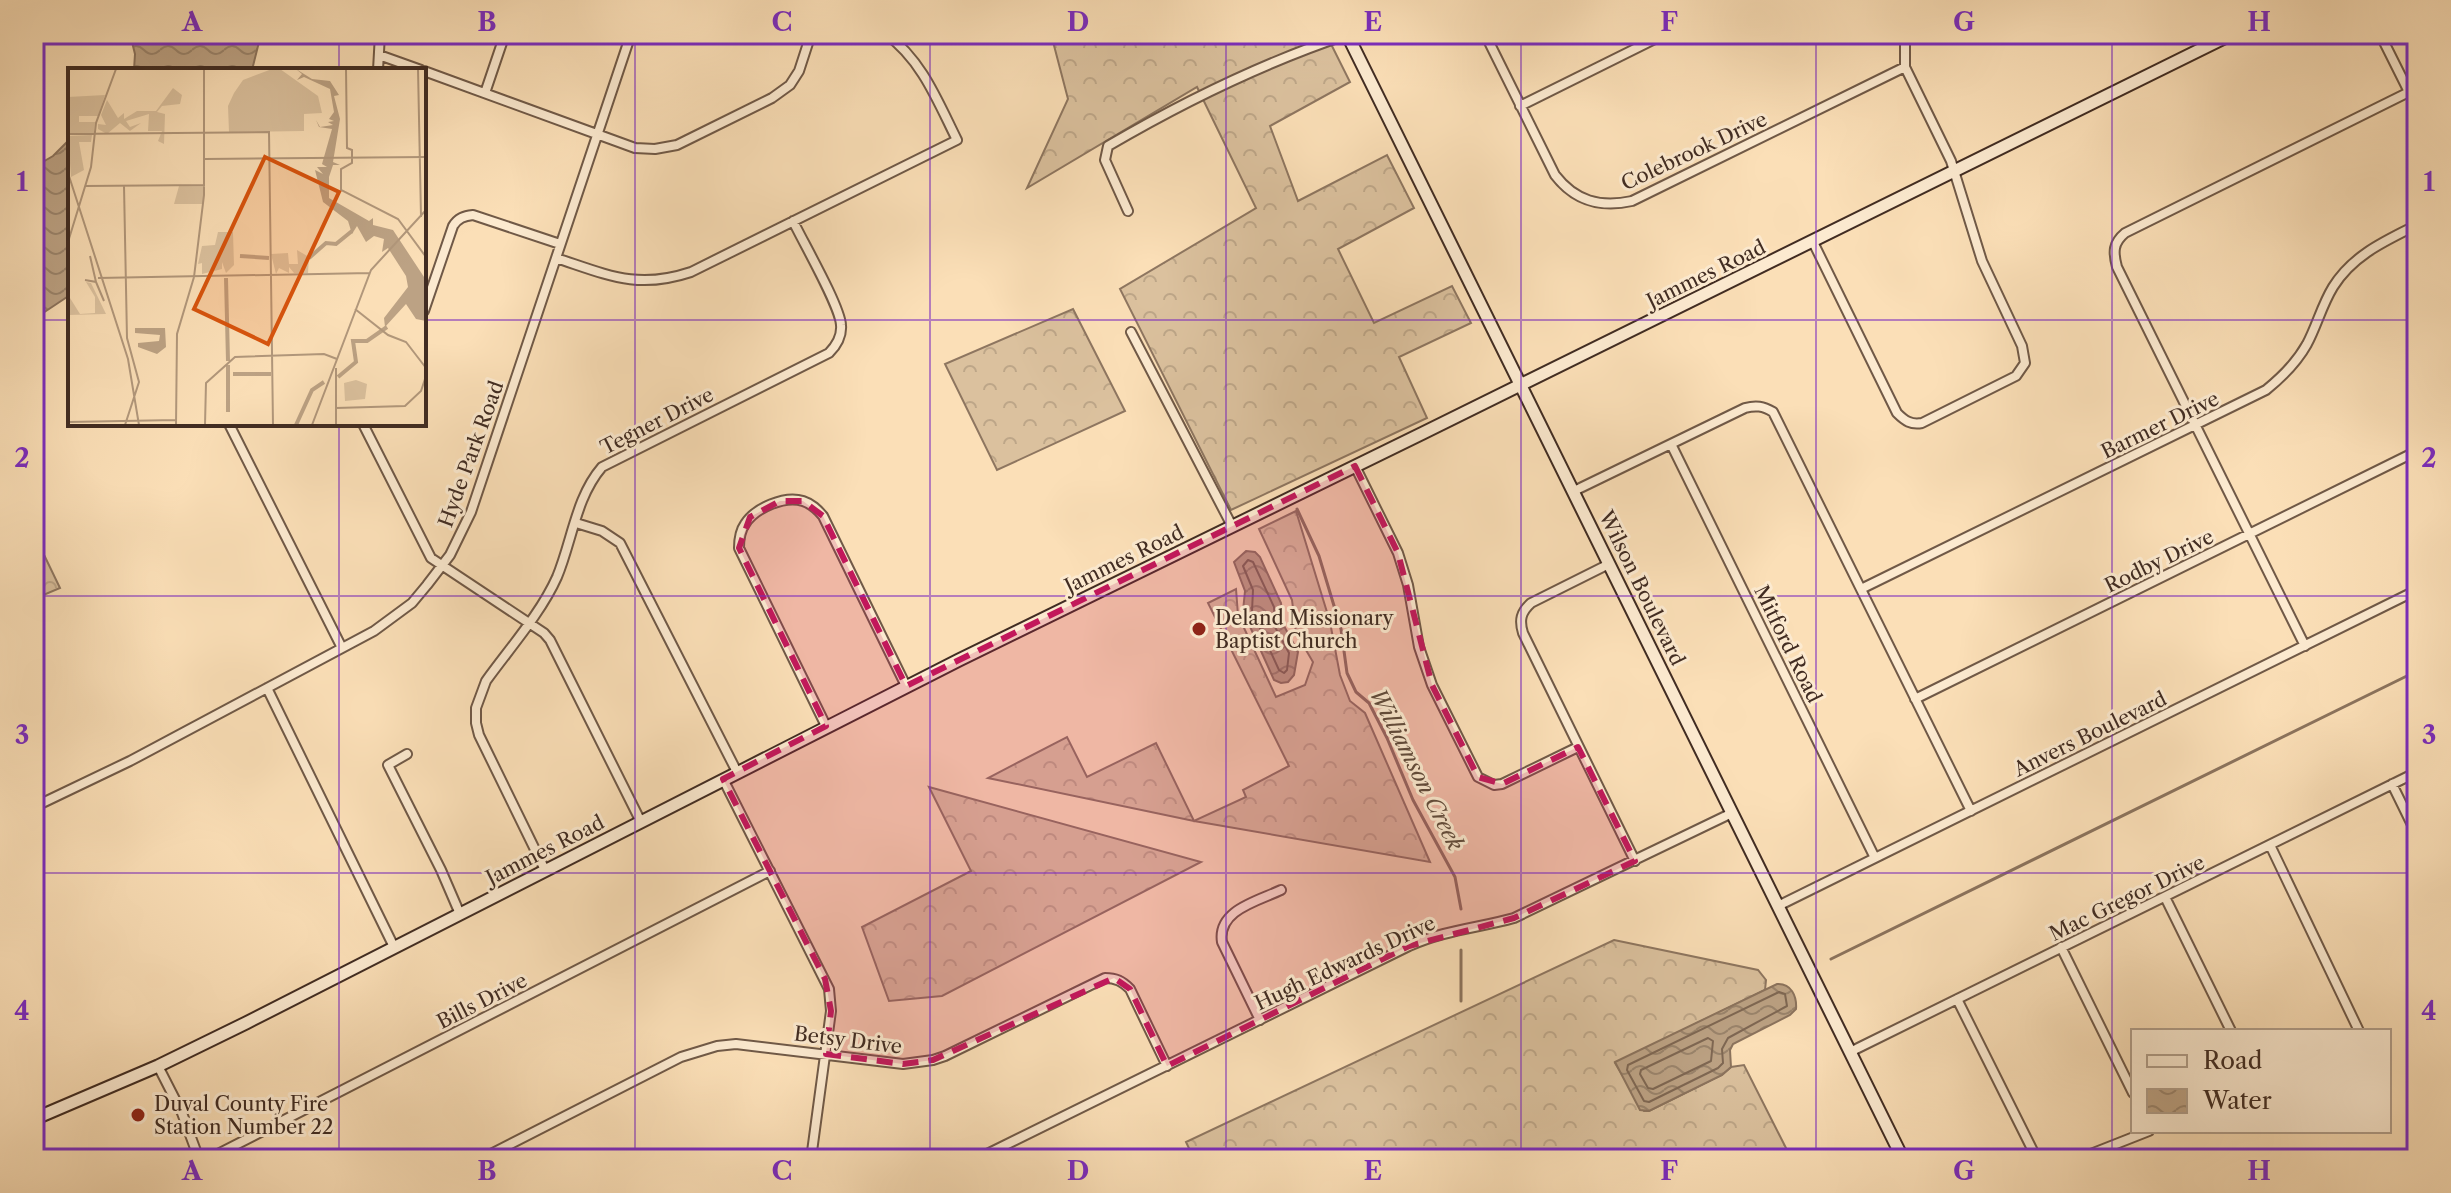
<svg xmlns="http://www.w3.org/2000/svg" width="2451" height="1193" viewBox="0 0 2451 1193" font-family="'Libre Caslon Text',serif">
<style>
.forest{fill:url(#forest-crowns);stroke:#8e7660;stroke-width:2}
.water{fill:url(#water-waves);stroke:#8b735d;stroke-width:2}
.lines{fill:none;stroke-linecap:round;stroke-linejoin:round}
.shore{stroke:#7e6753;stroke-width:2}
.stream{stroke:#8b735d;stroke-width:3}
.street-casing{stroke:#705947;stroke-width:12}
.secondary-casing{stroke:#412c22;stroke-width:15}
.street{stroke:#fcead0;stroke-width:8}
.secondary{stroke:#fcead0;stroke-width:11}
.marked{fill:#c2185b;fill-opacity:0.2;stroke:#c2185b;stroke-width:6;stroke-dasharray:16 10;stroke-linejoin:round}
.grid{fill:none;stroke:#7b2cbf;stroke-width:2;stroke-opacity:0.55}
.poi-dot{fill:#8f2418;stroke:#fcead0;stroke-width:3}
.labels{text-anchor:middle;stroke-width:6;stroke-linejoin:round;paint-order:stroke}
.street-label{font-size:20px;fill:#412c22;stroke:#fcead0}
.poi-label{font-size:20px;fill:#412c22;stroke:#fcead0;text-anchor:start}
.water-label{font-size:22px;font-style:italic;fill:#604a3a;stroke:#fcead0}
.inset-river{fill:none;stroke:#bca284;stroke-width:4}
.inset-road{fill:none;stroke:#b1977b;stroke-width:2}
.view{fill:#d7540e;fill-opacity:0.15;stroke:#d7540e;stroke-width:4}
.inset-edge{fill:none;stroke:#412c22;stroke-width:4}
.neatline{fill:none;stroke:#7b2cbf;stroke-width:3}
.grid-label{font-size:26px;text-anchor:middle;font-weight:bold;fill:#7b2cbf}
</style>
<defs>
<pattern id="forest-crowns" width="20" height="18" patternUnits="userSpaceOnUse" patternTransform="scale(2)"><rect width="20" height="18" fill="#dbc19e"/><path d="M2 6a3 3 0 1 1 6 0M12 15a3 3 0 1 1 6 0" fill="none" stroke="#bda688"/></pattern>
<pattern id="water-waves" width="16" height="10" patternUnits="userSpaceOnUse" patternTransform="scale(2)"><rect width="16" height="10" fill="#bca284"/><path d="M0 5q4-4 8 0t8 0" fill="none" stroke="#9a846c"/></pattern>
</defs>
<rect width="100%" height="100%" fill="#fbdfb7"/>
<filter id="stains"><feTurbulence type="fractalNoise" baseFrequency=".0025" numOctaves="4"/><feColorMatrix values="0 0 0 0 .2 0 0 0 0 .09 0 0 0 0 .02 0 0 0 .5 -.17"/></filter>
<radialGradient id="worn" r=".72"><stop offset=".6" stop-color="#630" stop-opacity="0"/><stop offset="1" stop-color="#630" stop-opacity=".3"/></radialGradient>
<path class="forest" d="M 1051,34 L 1326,34 L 1350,82 L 1270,126 L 1298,201 L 1387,155 L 1414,208 L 1338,249 L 1374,323 L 1452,286 L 1471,323 L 1399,357 L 1427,418 L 1231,510 L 1120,289 L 1256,208 L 1197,87 L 1027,188 L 1068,99 Z
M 1073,309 L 1125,411 L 997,470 L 945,364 Z
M 1296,511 L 1330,622 L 1340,675 L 1350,701 L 1365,713 L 1430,862 L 1194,821 L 988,778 L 1067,737 L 1087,777 L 1156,743 L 1194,821 L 1246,797 L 1243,790 L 1289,766 L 1208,603 L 1236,589 L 1238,615 L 1276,697 L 1305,685 L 1313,662 L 1296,633 L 1292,600 L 1259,529 Z
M 34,534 L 60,588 L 34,599 Z
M 929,787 L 1201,862 L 942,996 L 889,1001 L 862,927 L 971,871 Z
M 1614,940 L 1758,970 L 1766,980 L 1765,990 L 1615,1063 L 1644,1111 L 1649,1111 L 1722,1075 L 1731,1067 L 1744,1065 L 1787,1150 L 1794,1159 L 1194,1159 L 1186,1142 Z"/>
<path class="water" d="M 130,34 L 261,34 L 252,70 L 134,70 L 135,54 Z
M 70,139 L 70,295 L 34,319 L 34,167 L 53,156 Z
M 1246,551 L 1255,552 L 1260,557 L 1281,603 L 1283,624 L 1298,652 L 1294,675 L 1288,682 L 1281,683 L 1274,680 L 1243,611 L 1245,591 L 1234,562 Z
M 1777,984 C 1791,983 1797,996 1796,1009 L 1790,1015 L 1733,1044 L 1730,1050 L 1731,1067 L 1722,1075 L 1649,1111 L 1640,1110 L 1615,1062 Z"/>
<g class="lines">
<path class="shore" d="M 1248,560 L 1253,562 L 1274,607 L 1275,627 L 1289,653 L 1287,670 L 1284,673 L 1279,670 L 1252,611 L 1253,590 L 1243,566 Z
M 1779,992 L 1785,994 L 1787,1006 L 1728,1038 L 1722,1049 L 1723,1063 L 1718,1068 L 1649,1102 L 1644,1101 L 1627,1070 L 1628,1065 Z
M 1708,1038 L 1713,1041 L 1711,1061 L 1653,1089 L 1648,1088 L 1640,1074 L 1641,1070 Z"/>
<path class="stream" d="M 1297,509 L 1319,556 L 1341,629 L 1347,673 L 1356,692 L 1369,703 L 1387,738 L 1413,800 L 1455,877 L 1461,909
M 1831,959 L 2417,671
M 1461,1001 L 1461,950"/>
<g class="street-casing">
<path id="street" d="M 1485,34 L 1555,175 C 1575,201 1600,208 1632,201 L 1905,67
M 2380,34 L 2409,92
M 379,55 L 421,70
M 378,70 L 380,34
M 424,71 L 635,148 L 655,149 L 677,145 L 772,98 L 790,85 L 799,71 L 811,34
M 485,93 L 505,34
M 1520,106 L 1665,34
M 1128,211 L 1105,160 L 1108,146 C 1185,101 1265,62 1349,34
M 1813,242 L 1897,413 C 1905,421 1911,425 1922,423 L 2016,376 L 2025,363 L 2022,346 L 1982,261 L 1951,161 L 1905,67 L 1905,34
M 556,258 C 608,275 637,290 691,272 L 957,140 C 938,102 922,60 886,34
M 424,311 L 453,226 C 458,218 464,216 473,215 L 560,244
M 1131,332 L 1232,526
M 229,424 L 342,648
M 363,424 L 431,558 L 544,633 L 550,640 L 641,822
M 1671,444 L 1875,858
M 1355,466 L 1398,553 L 1408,585 L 1419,647 L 1432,685 L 1478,777 L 1494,785 L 1502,784 L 1578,747
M 1574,491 L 1745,408 C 1756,405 1763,406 1773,412 L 1971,811
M 576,523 L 602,531 L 620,543 L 737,772
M 1609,564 L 1531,603 C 1521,612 1519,620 1523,633 L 1635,861
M 1861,589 L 2266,390 C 2282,377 2297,362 2307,344 C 2317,325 2322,305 2333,287 C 2353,255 2385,241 2417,225
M 2305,646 L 2117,267 C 2113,252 2113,243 2125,233 L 2417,88
M 267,688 L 394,947
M 1915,699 L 2417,451
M 826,726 L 739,548 C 739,539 740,531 745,524 C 755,508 785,495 803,501 C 812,504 817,509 823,516 L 906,686
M 407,754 L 388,765 L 441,870 L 460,914
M 723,779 L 829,989 L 831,1011 L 811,1159
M 2392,784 L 2417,835
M 34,807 L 130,761 L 374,631 L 412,603 L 427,585 L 450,555 L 471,512 L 631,34
M 2270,845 L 2359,1031
M 545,870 L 479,735 L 476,723 L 476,708 L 486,681 C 509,649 541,613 557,577 C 572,541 576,497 602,467 L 829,353 C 837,345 842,336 841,325 C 840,306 803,242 793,221
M 2165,897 L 2231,1031
M 1778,906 L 2417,590
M 2061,947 L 2133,1093
M 1957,999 L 2037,1159
M 1260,1020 L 1222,942 C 1217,910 1258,901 1281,890
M 1850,1052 L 2417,772
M 158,1066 L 182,1113 L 199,1159
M 208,1159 L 770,871
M 481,1159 L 681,1057 L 717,1046 L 736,1044 L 903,1064 L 933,1060 L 945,1056 L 1105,978 C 1116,978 1122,981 1130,989 L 1167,1066
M 739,1159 L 755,1157 L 792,1159
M 977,1159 L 1409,946 C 1445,930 1478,928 1514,918 L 1732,813
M 2078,1159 L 2149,1131"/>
</g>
<g class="secondary-casing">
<path id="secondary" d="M 1347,34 L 1903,1159
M 34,1119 L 158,1066 L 246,1023 L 959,660 L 1423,433 L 2232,34"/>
</g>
<use href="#street" class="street"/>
<use href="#secondary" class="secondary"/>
</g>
<path class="marked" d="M 1355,466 L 1398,553 L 1432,685 L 1478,777 L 1502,784 L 1578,747 L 1635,861 L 1514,918 L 1409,946 L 1167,1066 L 1130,989 L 1114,978 L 933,1060 L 903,1064 L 826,1054 L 831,1011 L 825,979 L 723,779 L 826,726 L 739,548 L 750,517 L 780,501 L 803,501 L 823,516 L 906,686 Z"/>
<path class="grid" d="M 339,34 L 339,70M 635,34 L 635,1159M 930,34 L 930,1159M 1226,34 L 1226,1159M 1521,34 L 1521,1159M 1816,34 L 1816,1159M 2112,34 L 2112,1159M 34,320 L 70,320M 424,320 L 2417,320M 339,424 L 339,1159M 34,596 L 2417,596M 34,873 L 2417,873"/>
<g class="poi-dot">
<circle cx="1199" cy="629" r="8"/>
<circle cx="138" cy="1115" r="8"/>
</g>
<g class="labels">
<g class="street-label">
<text transform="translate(1694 151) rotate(-25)" y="7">Colebrook Drive</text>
<text transform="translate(1706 274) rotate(-26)" y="7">Jammes Road</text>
<text transform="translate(657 421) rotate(-27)" y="7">Tegner Drive</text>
<text transform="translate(2160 425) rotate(-26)" y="7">Barmer Drive</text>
<text transform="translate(471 454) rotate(-70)" y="7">Hyde Park Road</text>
<text transform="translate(1124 559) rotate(-26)" y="7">Jammes Road</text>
<text transform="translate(2159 561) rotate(-26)" y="7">Rodby Drive</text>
<text transform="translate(1642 588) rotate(64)" y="7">Wilson Boulevard</text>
<text transform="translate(1788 644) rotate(64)" y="7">Mitford Road</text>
<text transform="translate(2090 734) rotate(-26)" y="7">Anvers Boulevard</text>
<text transform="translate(545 850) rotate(-27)" y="7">Jammes Road</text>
<text transform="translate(2127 898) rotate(-26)" y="7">Mac Gregor Drive</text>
<text transform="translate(1345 963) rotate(-25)" y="7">Hugh Edwards Drive</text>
<text transform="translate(482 1001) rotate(-27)" y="7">Bills Drive</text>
<text transform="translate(848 1040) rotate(7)" y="7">Betsy Drive</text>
</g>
<g class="poi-label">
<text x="1215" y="625">Deland Missionary<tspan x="1215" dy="23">Baptist Church</tspan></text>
<text x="154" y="1111">Duval County Fire<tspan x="154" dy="23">Station Number 22</tspan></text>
</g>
<g class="water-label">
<text transform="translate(1417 769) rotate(63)" y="8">Williamson Creek</text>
</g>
</g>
<g transform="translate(68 68)">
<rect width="358" height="358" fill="#fbdfb7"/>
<path d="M 204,1 L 212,1 L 250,28 L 254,45 L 236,46 L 236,63 L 161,64 L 160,38 L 166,25 L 175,12 Z" fill="#dbc19e"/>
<path d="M 105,20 L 114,27 L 112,36 L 94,38 L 89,44 L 97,46 L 96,76 L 90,73 L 94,63 L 80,63 L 81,46 L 58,53 L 62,59 L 73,55 L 62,63 L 52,55 L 39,66 L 30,61 L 30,56 L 38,57 L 33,47 L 39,32 L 50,50 L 56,45 L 56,51 L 69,43 L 88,43 ZM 37,27 L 30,48 L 11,48 L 11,54 L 27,54 L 26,65 L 0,65 L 0,29 ZM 24,67 L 23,74 L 11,74 L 16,102 L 3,109 L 0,68 ZM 111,118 L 136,118 L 135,136 L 106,136 ZM 150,164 L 165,164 L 166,197 L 158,205 L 154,194 L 154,201 L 134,206 L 134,195 L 130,196 L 134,178 L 147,177 ZM 229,182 L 241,189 L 240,205 L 226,205 L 221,199 L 221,205 L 211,200 L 208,206 L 203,186 L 220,185 L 221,196 L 230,196 ZM 18,214 L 23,215 L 38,246 L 1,247 L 2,230 L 12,246 L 27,245 L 27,229 ZM 288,312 L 299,316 L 297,331 L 277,333 L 276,315 Z" fill="#dbc19e"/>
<path d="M 228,1 L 244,11 L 262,13 L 271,27 L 266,28 L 272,51 L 265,94 L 272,97 L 265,97 L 261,109 L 261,130 L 301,153 L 305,150 L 305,157 L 325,162 L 358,212 L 358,253 L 348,251 L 338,236 L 317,259 L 316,250 L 340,219 L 338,208 L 320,180 L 314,184 L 316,171 L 306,168 L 298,174 L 289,158 L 284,166 L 280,153 L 255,134 L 247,102 L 255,106 L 249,99 L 259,99 L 254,96 L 264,61 L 251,59 L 248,52 L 252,59 L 265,57 L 260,54 L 266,53 L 261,51 L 266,44 L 262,21 L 236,9 L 229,12 L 234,6 ZM 67,260 L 97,260 L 98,279 L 89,286 L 70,279 L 70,275 L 91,273 L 92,267 L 67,265 Z" fill="#bca284"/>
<path class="inset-river" d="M 172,188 L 201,190M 241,190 L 258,175 L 268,176 L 284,163M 158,210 L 160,293M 160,297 L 160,344M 165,306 L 203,306M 270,309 L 288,294 L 285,273 L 299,273 L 319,259M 228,357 L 244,322 L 256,314"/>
<path class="inset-road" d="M 278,1 L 279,80 L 284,82 L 284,95 L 273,101 L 273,122 L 330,151 L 358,189M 350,1 L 353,149M 0,66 L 201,64 L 205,357M 137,91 L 358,89M 0,105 L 60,291 L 71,357M 17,118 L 137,117M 56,118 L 59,270 L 71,314 L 57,357M 0,174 L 23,99 L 28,55 L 48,1M 22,188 L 28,214M 126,209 L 136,127 L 136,1M 30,210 L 302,205M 17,212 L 28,214 L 36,233M 287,241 L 320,267 L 338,274 L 358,300M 268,300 L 268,357M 268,340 L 337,338 L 353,323 L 358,308M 0,354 L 108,352M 108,357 L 109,266 L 126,209M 137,357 L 138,315 L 167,289 L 256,286 L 269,291M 244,357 L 303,202 L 358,142"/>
<path class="view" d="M 197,89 L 271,124 L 200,276 L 126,241 Z"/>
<rect width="358" height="358" class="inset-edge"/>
</g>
<rect width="2451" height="1193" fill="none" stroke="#fbdfb7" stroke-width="88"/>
<rect x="2131" y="1029" width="260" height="104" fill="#fcead0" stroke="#b19e8a" stroke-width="2"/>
<rect x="2147" y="1055" width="40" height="12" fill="#fcead0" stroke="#b19e8a" stroke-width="2"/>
<text x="2203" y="1069" font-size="24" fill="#412c22">Road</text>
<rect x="2147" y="1089" width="40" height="24" fill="url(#water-waves)" stroke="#b19e8a" stroke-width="2"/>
<text x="2203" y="1109" font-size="24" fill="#412c22">Water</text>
<rect x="44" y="44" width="2363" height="1105" class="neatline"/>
<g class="grid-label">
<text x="192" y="31">A</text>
<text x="487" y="31">B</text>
<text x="782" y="31">C</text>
<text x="1078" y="31">D</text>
<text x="1373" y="31">E</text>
<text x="1669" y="31">F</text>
<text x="1964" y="31">G</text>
<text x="2259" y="31">H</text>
<text x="22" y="191">1</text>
<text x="2429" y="191">1</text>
<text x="22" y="467">2</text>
<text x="2429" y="467">2</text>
<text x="22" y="744">3</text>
<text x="2429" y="744">3</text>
<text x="22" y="1020">4</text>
<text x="2429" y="1020">4</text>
<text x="192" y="1180">A</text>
<text x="487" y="1180">B</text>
<text x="782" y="1180">C</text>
<text x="1078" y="1180">D</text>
<text x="1373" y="1180">E</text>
<text x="1669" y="1180">F</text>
<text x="1964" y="1180">G</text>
<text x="2259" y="1180">H</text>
</g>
<rect width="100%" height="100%" filter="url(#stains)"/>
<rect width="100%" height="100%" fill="url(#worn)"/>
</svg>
